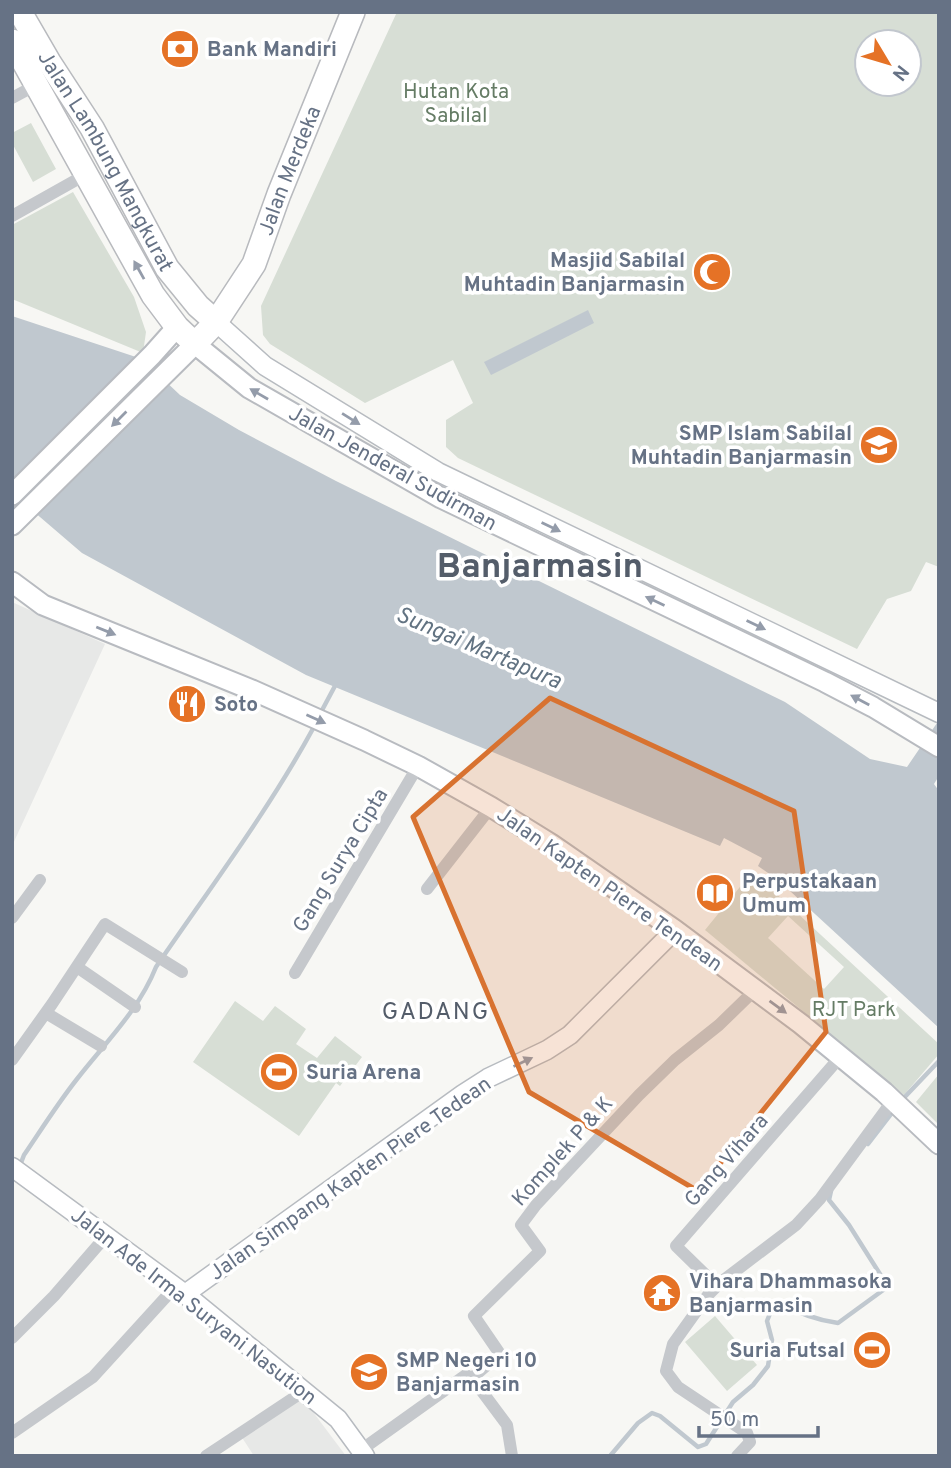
<svg xmlns="http://www.w3.org/2000/svg" width="951" height="1468" viewBox="0 0 951 1468" font-family="Overpass,sans-serif">
<style>
.built{fill:#e7e8e7}
.green{fill:#d7ded5;fill-rule:evenodd}
.water{fill:#c0c8cf}
.lines{fill:none;stroke-linecap:round;stroke-linejoin:round}
.stream{stroke:#c0c8cf;stroke-width:4.5}
.secondary-casing{stroke:#b7bbc0;stroke-width:21}
.primary-casing{stroke:#b8bbc0;stroke-width:23}
.highway-casing{stroke:#b8babe;stroke-width:26}
.street{stroke:#c5c8cc;stroke-width:12}
.secondary{stroke:#fff;stroke-width:18}
.primary{stroke:#fff;stroke-width:19}
.highway{stroke:#fff;stroke-width:23}
.oneway{fill:#949caa}
.marked{fill:#d87230;fill-opacity:0.2;stroke:#d87230;stroke-width:5;stroke-linejoin:round}
.labels{text-anchor:middle;stroke-width:7;stroke-linejoin:round;paint-order:stroke}
.poi-label{font-size:21px;font-weight:bold;fill:#667285;stroke:#fff;text-anchor:start}
.park-label{font-size:21px;fill:#657c65;stroke:#fff}
.street-label{font-size:21px;fill:#667285;stroke:#fff}
.water-label{font-size:23px;font-style:italic;fill:#627382;stroke:#fff}
.quarter-label{font-size:24px;letter-spacing:2px;fill:#545d6a;stroke:#fff}
.town-label{font-size:35px;font-weight:bold;fill:#545d6a;stroke:#fff}
</style>
<rect width="100%" height="100%" fill="#f7f7f4"/>
<path class="built" d="M 12,602 L 105,644 L 12,846 Z
M 301,1396 L 346,1456 L 254,1456 L 241,1436 Z"/>
<path class="green" d="M 397,12 L 939,12 L 939,567 L 926,562 L 911,591 L 887,599 L 857,649 L 458,458 L 446,447 L 446,420 L 473,403 L 453,360 L 365,403 L 270,344 L 263,335 L 261,306 ZM 867,42 L 909,42 L 909,84 L 867,84 Z
M 31,123 L 56,169 L 33,182 L 12,143 L 12,133 Z
M 73,192 L 134,297 L 146,332 L 143,353 L 12,299 L 12,225 Z
M 748,877 L 769,887 L 939,1044 L 939,1054 L 904,1095 L 705,930 ZM 788,916 L 844,967 L 824,989 L 768,938 Z
M 235,1001 L 263,1021 L 275,1006 L 306,1029 L 296,1044 L 317,1058 L 335,1036 L 362,1057 L 340,1086 L 336,1083 L 299,1136 L 193,1062 Z
M 939,1074 L 939,1125 L 916,1102 Z
M 715,1316 L 757,1365 L 727,1391 L 685,1342 Z"/>
<path class="water" d="M 588,310 L 594,323 L 491,375 L 484,362 Z
M 12,316 L 142,359 L 180,395 L 239,430 L 336,481 L 785,702 L 870,759 L 907,767 L 939,720 L 939,776 L 934,784 L 939,791 L 939,1028 L 778,880 L 758,866 L 762,858 L 724,838 L 720,846 L 306,675 L 82,553 L 12,493 Z"/>
<g class="lines">
<path class="stream" d="M 320,714 L 336,684
M 900,1102 L 939,1061
M 868,1144 L 895,1109
M 19,1168 L 24,1155 C 41,1130 58,1103 77,1079 C 105,1043 139,1010 156,967 C 210,888 269,810 315,725
M 610,1456 L 638,1423 L 652,1413 L 660,1416 L 698,1447 L 706,1444 L 733,1402 L 753,1385 L 768,1366 L 772,1340 L 767,1321 L 773,1306 L 779,1302 C 799,1314 816,1320 838,1323 L 886,1288 L 885,1282 L 849,1225 L 829,1200 L 831,1191"/>
<g class="secondary-casing">
<path id="secondary" d="M 216,322 L 265,366 L 438,472 L 939,713
M 12,1167 L 185,1294 L 338,1419 L 365,1456
M 185,1294 L 463,1094 L 488,1078 L 547,1050 L 570,1035 L 675,930"/>
</g>
<g class="primary-casing">
<path id="primary" d="M 12,495 L 152,355 L 177,327
M 12,525 L 195,344 L 249,388 L 441,498 L 825,682 L 873,707 L 939,747
M 12,582 L 43,605 L 252,690 L 364,740 L 418,766 L 491,807 L 551,844 L 675,930 L 801,1024 L 884,1092 L 939,1144"/>
</g>
<g class="highway-casing">
<g id="highway">
<path id="s1" d="M 20,12 L 49,62 L 92,128 L 167,268 L 198,306 L 216,322"/>
<path id="s2" d="M 12,41 L 153,295 L 177,327 L 195,344 L 216,322 L 254,264 L 279,194 L 353,12"/>
</g>
</g>
<path class="street" d="M 12,98 L 38,84
M 12,216 L 85,175
M 427,889 L 491,807
M 12,918 L 40,880
M 77,967 L 135,1007
M 295,973 L 418,766
M 46,1013 L 101,1046
M 12,1060 L 52,1004 L 105,924 L 182,972
M 717,1286 L 676,1246 L 841,1056
M 12,1338 L 54,1296 L 106,1236
M 472,1378 L 500,1354 L 474,1316 L 540,1251 L 521,1225 L 536,1205 L 639,1095 L 675,1060 L 719,1025 L 755,990
M 12,1433 L 93,1377 L 175,1287
M 361,1450 L 466,1375 L 472,1378 L 507,1425 L 512,1456
M 206,1456 L 304,1391
M 737,1456 L 750,1442 L 747,1433 L 678,1387 L 666,1371 L 673,1344 L 708,1295 L 721,1282 L 796,1225 L 820,1199 L 893,1100"/>
<use href="#secondary" class="secondary"/>
<use href="#primary" class="primary"/>
<use href="#highway" class="highway"/>
</g>
<defs><path id="oneway-solid" d="M-6-.8H1V-3.2L6.5 0L1 3.2V.8H-6Z" transform="scale(1.75)"/></defs>
<g class="oneway">
<use href="#oneway-solid" transform="translate(139 270) rotate(-119)"/>
<use href="#oneway-solid" transform="translate(259 394) rotate(-150)"/>
<use href="#oneway-solid" transform="translate(119 419) rotate(135)"/>
<use href="#oneway-solid" transform="translate(351 419) rotate(32)"/>
<use href="#oneway-solid" transform="translate(551 527) rotate(26)"/>
<use href="#oneway-solid" transform="translate(655 601) rotate(-155)"/>
<use href="#oneway-solid" transform="translate(756 625) rotate(26)"/>
<use href="#oneway-solid" transform="translate(106 631) rotate(22)"/>
<use href="#oneway-solid" transform="translate(860 700) rotate(-152)"/>
<use href="#oneway-solid" transform="translate(316 719) rotate(24)"/>
<use href="#oneway-solid" transform="translate(778 1007) rotate(36)"/>
<use href="#oneway-solid" transform="translate(523 1062) rotate(-25)"/>
</g>
<path class="marked" d="M 550,698 L 794,811 L 826,1032 L 698,1191 L 529,1092 L 413,817 Z"/>
<defs>
<g id="bank-disc" transform="scale(2.0125)"><circle r="9.5" fill="#e57226" stroke="#fff"/><path d="M-6-4H6V4H-6ZM0-2.3a2.3 2.3 0 1 0 0 4.6a2.3 2.3 0 1 0 0-4.6Z" fill="#fff"/></g>
<g id="mosque-disc" transform="scale(2.0125)"><circle r="9.5" fill="#e57226" stroke="#fff"/><path d="M3.5-4.9A6 6 0 1 0 3.5 4.9A5 5 0 1 1 3.5-4.9Z" fill="#fff"/></g>
<g id="school-disc" transform="scale(2.0125)"><circle r="9.5" fill="#e57226" stroke="#fff"/><path d="M0-5L7-2L0 1L-7-2ZM-4 1L0 2.5L4 1V4Q0 6-4 4Z" fill="#fff"/></g>
<g id="restaurant-disc" transform="scale(2.0125)"><circle r="9.5" fill="#e57226" stroke="#fff"/><path d="M-5-6h1v4h1v-4h1v4h1v-4h1v5L-1.5 .5V6h-2V.5L-5-1ZM5-6V6H3V1.5H1.5Q1.5-4 5-6Z" fill="#fff"/></g>
<g id="library-disc" transform="scale(2.0125)"><circle r="9.5" fill="#e57226" stroke="#fff"/><path d="M-6-4Q-3-5.5-.7-3.5V5Q-3 3-6 4ZM6-4Q3-5.5 .7-3.5V5Q3 3 6 4Z" fill="#fff"/></g>
<g id="stadium-disc" transform="scale(2.0125)"><circle r="9.5" fill="#e57226" stroke="#fff"/><path d="M0-5a6.5 5 0 1 0 0 10a6.5 5 0 1 0 0-10ZM-3.5-1.8h7v3.6h-7Z" fill="#fff"/></g>
<g id="temple-disc" transform="scale(2.0125)"><circle r="9.5" fill="#e57226" stroke="#fff"/><path d="M0-6L5-2H3V0L6.5 2.5H4V6H1.5V3h-3V6H-4V2.5H-6.5L-3 0V-2H-5Z" fill="#fff"/></g>
</defs>
<g fill-rule="evenodd">
<use href="#bank-disc" x="180" y="49"/>
<use href="#mosque-disc" x="712" y="272"/>
<use href="#school-disc" x="879" y="445"/>
<use href="#restaurant-disc" x="187" y="704"/>
<use href="#library-disc" x="715" y="893"/>
<use href="#stadium-disc" x="279" y="1072"/>
<use href="#temple-disc" x="662" y="1293"/>
<use href="#stadium-disc" x="872" y="1350"/>
<use href="#school-disc" x="369" y="1372"/>
</g>
<g class="labels">
<g class="poi-label">
<text x="207" y="56">Bank Mandiri</text>
<text x="685" y="267" text-anchor="end">Masjid Sabilal<tspan x="685" dy="24">Muhtadin Banjarmasin</tspan></text>
<text x="852" y="440" text-anchor="end">SMP Islam Sabilal<tspan x="852" dy="24">Muhtadin Banjarmasin</tspan></text>
<text x="214" y="711">Soto</text>
<text x="742" y="888">Perpustakaan<tspan x="742" dy="24">Umum</tspan></text>
<text x="306" y="1079">Suria Arena</text>
<text x="689" y="1288">Vihara Dhammasoka<tspan x="689" dy="24">Banjarmasin</tspan></text>
<text x="845" y="1357" text-anchor="end">Suria Futsal</text>
<text x="396" y="1367">SMP Negeri 10<tspan x="396" dy="24">Banjarmasin</tspan></text>
</g>
<g class="park-label">
<text x="456" y="98">Hutan Kota<tspan x="456" dy="24">Sabilal</tspan></text>
<text x="854" y="1016">RJT Park</text>
</g>
<g class="street-label">
<text dy="7" stroke="none"><textPath href="#s1" startOffset="172">Jalan Lambung Mangkurat</textPath></text>
<text dy="7" stroke="none"><textPath href="#s2" startOffset="555">Jalan Merdeka</textPath></text>
<text transform="translate(393 468) rotate(29)" y="7">Jalan Jenderal Sudirman</text>
<text transform="translate(340 860) rotate(-59)" y="7">Gang Surya Cipta</text>
<text transform="translate(610 889) rotate(35)" y="7">Jalan Kapten Pierre Tendean</text>
<text transform="translate(562 1151) rotate(-48)" y="7">Komplek P &amp; K</text>
<text transform="translate(726 1160) rotate(-49)" y="7">Gang Vihara</text>
<text transform="translate(350 1178) rotate(-35)" y="7">Jalan Simpang Kapten Piere Tedean</text>
<text transform="translate(194 1306) rotate(38)" y="7">Jalan Ade Irma Suryani Nasution</text>
</g>
<g class="water-label">
<text transform="translate(479 647) rotate(23)" y="8">Sungai Martapura</text>
</g>
<g class="quarter-label">
<text x="436" y="1019">GADANG</text>
</g>
<g class="town-label">
<text x="540" y="577">Banjarmasin</text>
</g>
</g>
<rect width="951" height="1468" fill="none" stroke="#667285" stroke-width="28"/>
<g transform="translate(888 63) rotate(128)"><circle r="33" fill="#ffffff" stroke="#c2c7ce" stroke-width="2"/>
<path d="M0-5L12 26L0 18L-12 26Z" fill="#e57226"/>
<text y="-10" font-size="19" font-weight="bold" text-anchor="middle" fill="#667285">N</text>
</g>
<path d="M699 1426v10h119v-10" fill="none" stroke="#667285" stroke-width="3.5"/>
<text x="710" y="1426" font-size="21" fill="#667285" stroke="#ffffff" stroke-width="5" paint-order="stroke">50 m</text>
</svg>
